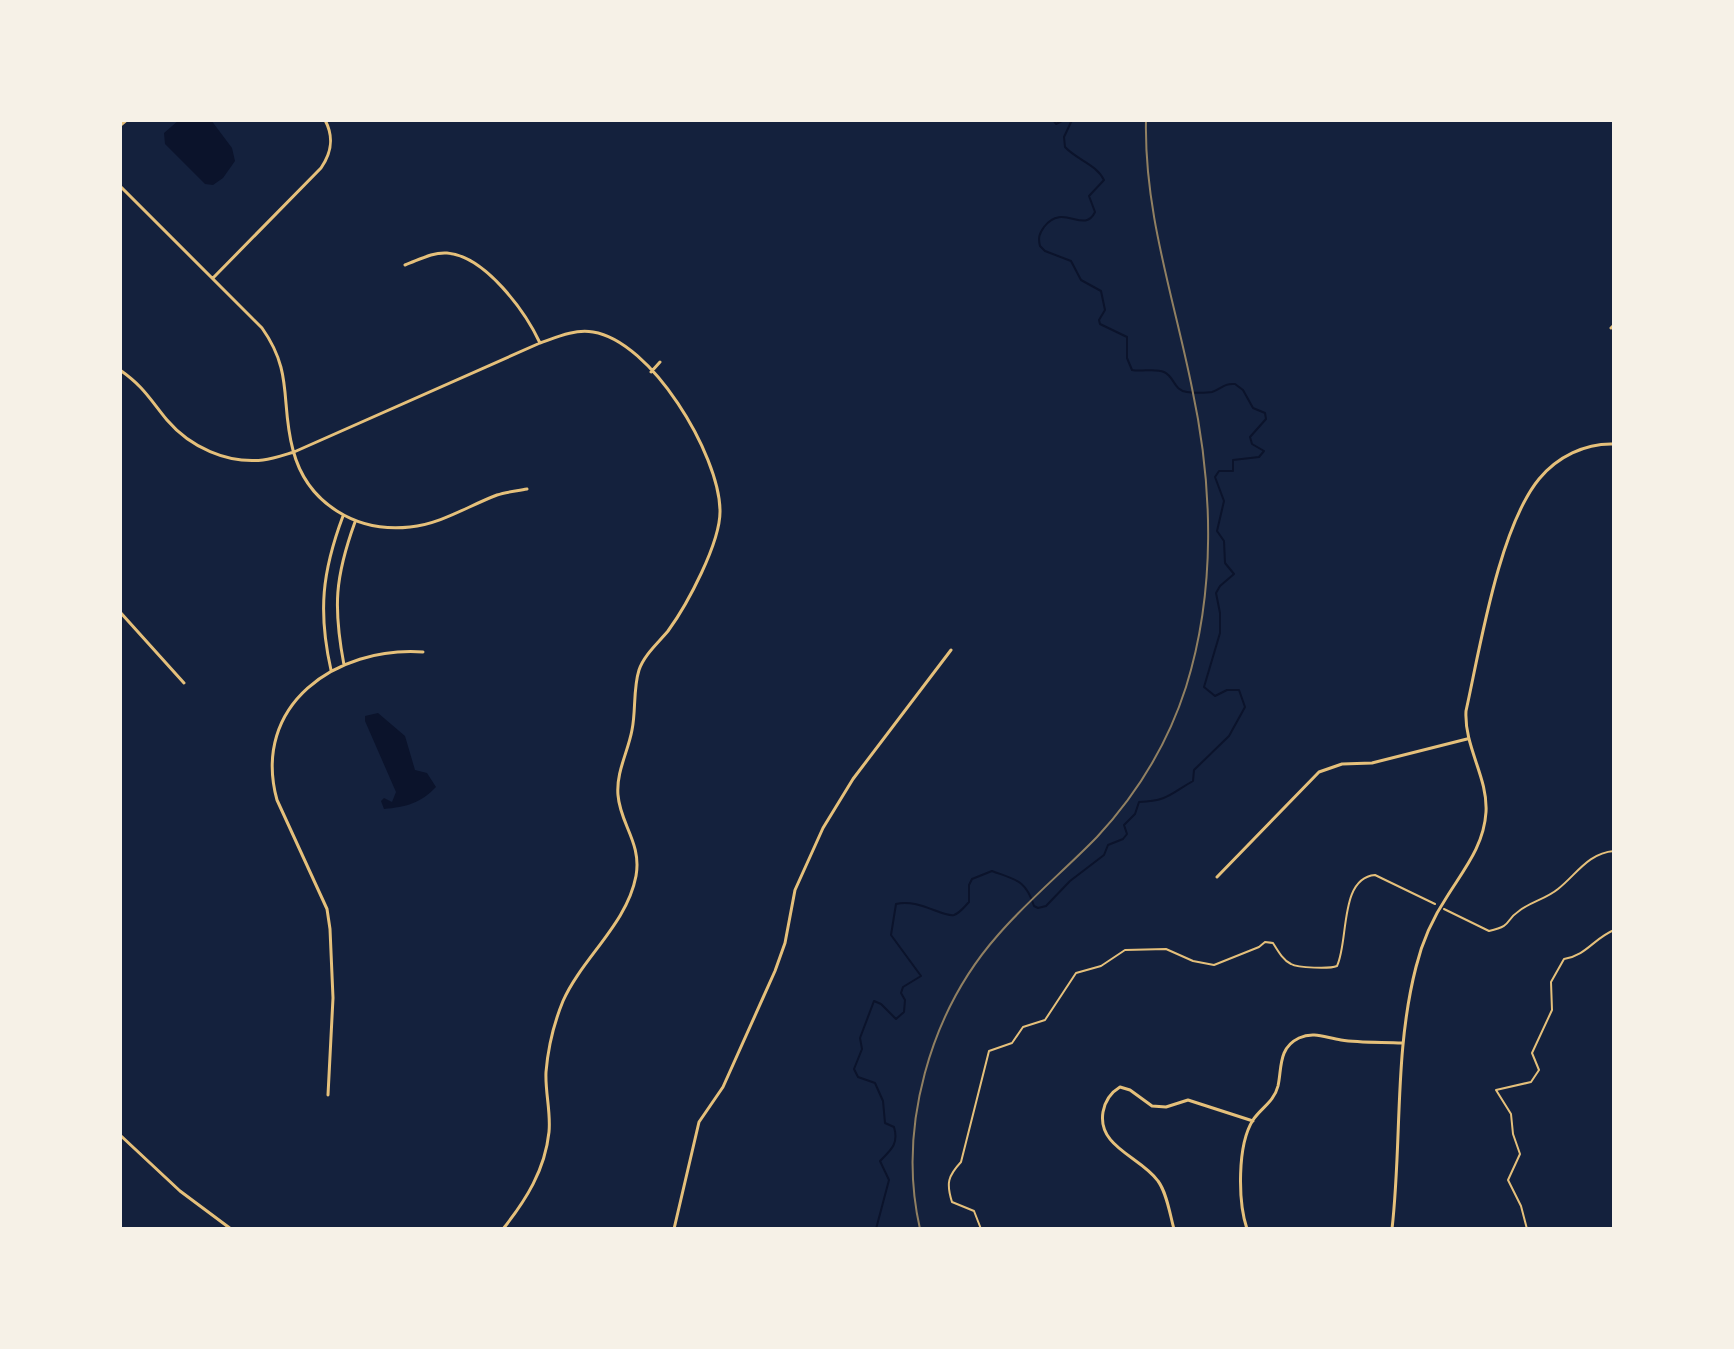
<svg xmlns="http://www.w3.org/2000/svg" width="1734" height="1349" viewBox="0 0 1734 1349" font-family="'Fira Sans',sans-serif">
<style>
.water{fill:#0b132b}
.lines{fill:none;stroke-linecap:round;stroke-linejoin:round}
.stream{stroke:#0b132b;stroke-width:2}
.path{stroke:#e5c07b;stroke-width:2}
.minor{stroke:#e5c07b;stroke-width:3}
.tertiary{stroke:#e5c07b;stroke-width:4}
.rail{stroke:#918062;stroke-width:2}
</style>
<rect width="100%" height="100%" fill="#14213d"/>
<path class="water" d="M 179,120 L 211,120 L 232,148 L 235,161 L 223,178 L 213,185 L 205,184 L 165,144 L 164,133 Z
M 378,713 L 405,736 L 415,770 L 427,773 L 436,787 C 421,803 406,807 384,809 L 381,801 L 384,798 L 392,802 L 396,792 L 365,721 L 365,716 Z"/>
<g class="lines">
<path class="stream" d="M 1053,120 L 1056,124 L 1064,120
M 876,1229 L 889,1180 L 880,1161 C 891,1150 899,1144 894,1127 L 885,1123 L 883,1101 L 875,1083 L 858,1077 L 854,1069 L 862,1049 L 860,1038 L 874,1001 L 881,1004 L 896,1019 L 904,1012 L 905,1000 L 901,993 L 903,987 L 921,976 L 891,935 L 896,904 C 918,898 944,918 954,915 C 960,913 965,906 969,902 L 969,885 L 972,879 L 992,871 C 1016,880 1026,880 1034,906 L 1038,908 L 1046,906 L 1070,881 L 1104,855 L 1108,845 L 1123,839 L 1127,834 L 1124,825 L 1135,814 L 1139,802 C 1168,801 1170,794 1193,781 L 1194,770 L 1229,736 L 1245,707 L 1239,690 L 1227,690 L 1215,696 L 1204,687 L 1220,633 L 1220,613 L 1216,593 L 1220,586 L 1234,574 L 1225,563 L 1224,541 L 1217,531 L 1224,501 L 1215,477 L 1219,471 L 1233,471 L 1233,460 L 1259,457 L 1264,451 L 1252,444 L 1250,437 L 1266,419 L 1265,413 L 1253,408 L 1243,390 L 1235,384 C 1224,383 1221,389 1212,392 C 1206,393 1193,393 1187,392 C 1173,390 1175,377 1164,372 C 1155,368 1142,372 1132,370 L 1127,358 L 1127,337 L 1100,324 L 1099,320 L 1105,310 L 1101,291 L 1081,280 L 1071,261 L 1045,251 L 1040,246 C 1038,238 1039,234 1044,227 C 1063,202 1084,235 1095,212 L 1089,196 L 1104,180 C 1096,164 1077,160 1065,147 L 1064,137 L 1072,120"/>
<path class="path" d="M 1444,909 L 1489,931 C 1514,925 1504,921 1519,911 C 1530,902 1546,899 1558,889 C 1576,875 1588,853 1614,851
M 981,1229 L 974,1211 L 952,1202 C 946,1183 948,1176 961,1162 L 989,1051 L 1012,1043 L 1023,1027 L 1045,1020 L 1076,973 L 1101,966 L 1125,950 L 1166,949 L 1193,961 L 1214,965 L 1259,947 L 1265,942 L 1273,943 C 1278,951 1283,960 1291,964 C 1298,968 1330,969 1337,966 C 1349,941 1339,878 1375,875 L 1435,904
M 1527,1229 L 1521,1206 L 1508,1180 L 1520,1154 L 1513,1134 L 1511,1114 L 1496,1090 L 1531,1082 L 1539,1070 L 1532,1053 L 1552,1010 L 1551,982 L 1564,959 C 1587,955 1593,939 1614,930"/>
<path class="minor" d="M 120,186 L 262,328 C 294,373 280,402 293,450 C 307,504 357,533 410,527 C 441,524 468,506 497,495 C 506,492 517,491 527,489
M 405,265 C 419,260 432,252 447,253 C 485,256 525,311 540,343
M 213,278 L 321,168 C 332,152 334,137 325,120
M 1611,328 L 1614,325
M 120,370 C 144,387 149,398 167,420 C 190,447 227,464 263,460 C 273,459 284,455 294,452 L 540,343 C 557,337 574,329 593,332 C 651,341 719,454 720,510 C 721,542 687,605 668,631 C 658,643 644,655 639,670 C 633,689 636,711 632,730 C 628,752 616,772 618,795 C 620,824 642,843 636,876 C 627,924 582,958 563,1001 C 554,1023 548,1048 546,1072 C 545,1092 551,1112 549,1132 C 545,1170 526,1200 503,1229
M 651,372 L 660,362
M 120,612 L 184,683
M 344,665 C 333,607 335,577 355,522
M 331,670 C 318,612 322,572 343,516
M 1217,877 L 1319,772 L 1342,764 L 1372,763 L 1467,739
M 328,1095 L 333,998 L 330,929 L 327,909 L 277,800 C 251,705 336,646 423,652
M 120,1135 L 180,1191 L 231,1229
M 674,1229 L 699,1122 L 723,1087 L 775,971 L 785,943 L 795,890 L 823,828 L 853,779 L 951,650
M 1174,1229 C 1170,1215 1167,1193 1158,1181 C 1141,1157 1097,1147 1103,1112 C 1105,1101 1110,1093 1120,1087 L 1130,1090 L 1152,1106 L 1166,1107 L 1188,1100 L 1253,1121
M 1247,1229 C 1238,1202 1237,1145 1253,1120 C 1261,1108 1274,1102 1278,1086 C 1282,1068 1278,1048 1299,1038 C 1314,1031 1326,1038 1341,1040 C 1360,1043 1382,1042 1402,1043
M 1392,1229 C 1402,1142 1394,1052 1416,967 C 1422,942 1434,916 1448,895 C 1465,868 1484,845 1486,812 C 1488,777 1464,747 1466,711 C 1480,648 1499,528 1539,479 C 1557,457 1585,443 1614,444"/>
<path class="tertiary" d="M 120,125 L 126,120"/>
<path class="rail" d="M 920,1229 C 897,1128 930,1012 998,935 C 1028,900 1065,870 1097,837 C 1137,794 1168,743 1186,687 C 1216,591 1213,486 1192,388 C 1174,298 1144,213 1146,120"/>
</g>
<rect width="1734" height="1349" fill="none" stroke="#f6f1e7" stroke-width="244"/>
</svg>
